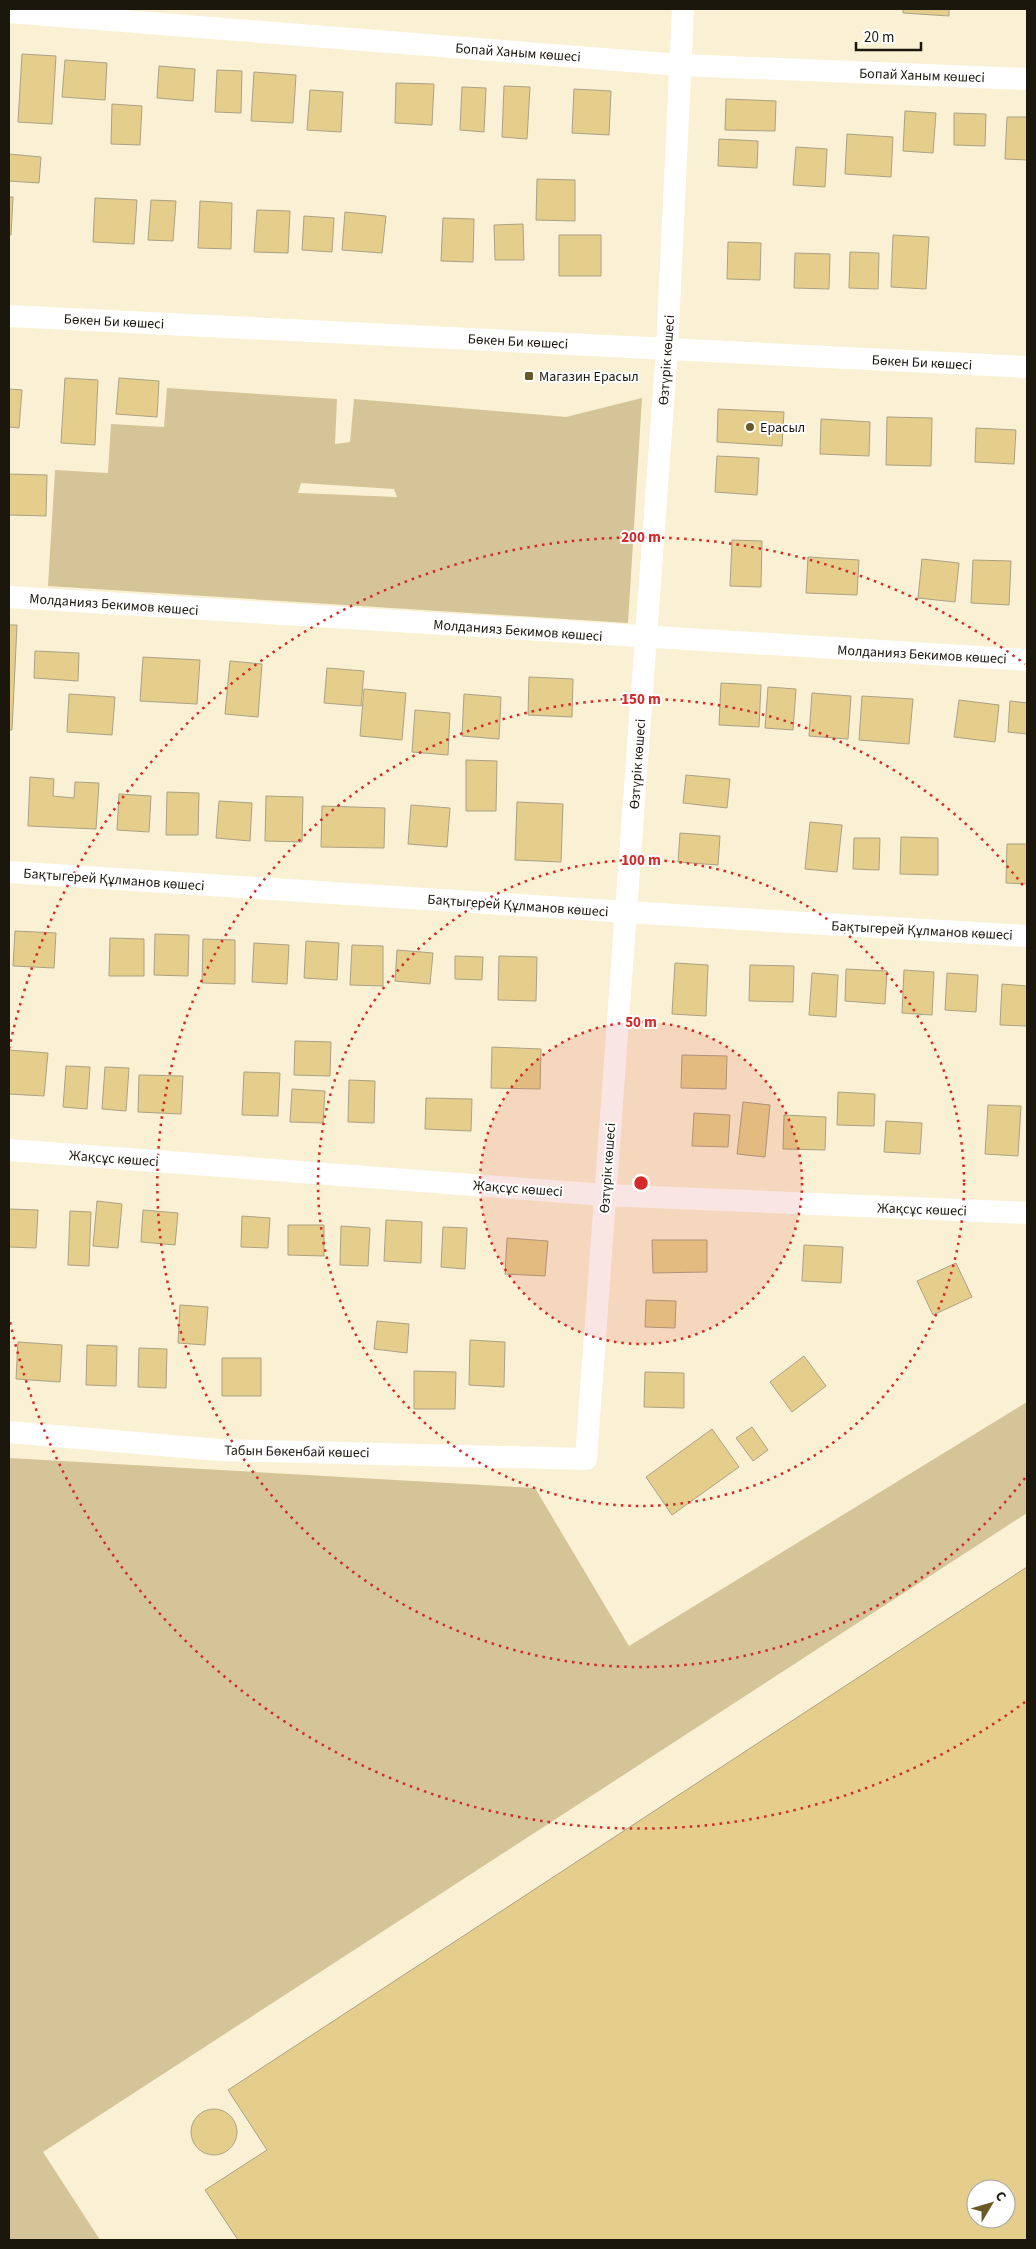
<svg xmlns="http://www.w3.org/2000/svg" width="1036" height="2249" viewBox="0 0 1036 2249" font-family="'Source Sans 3',sans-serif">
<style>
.green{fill:#d4c498;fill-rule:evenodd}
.building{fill:#e5ce8c;stroke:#aba185;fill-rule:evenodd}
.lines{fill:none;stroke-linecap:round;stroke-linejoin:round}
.minor{stroke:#fff;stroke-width:22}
.ring{fill:none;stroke:#d62828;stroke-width:2.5;stroke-dasharray:2.5 5}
.poi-dot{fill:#695926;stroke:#fff;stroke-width:2}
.labels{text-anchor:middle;stroke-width:4;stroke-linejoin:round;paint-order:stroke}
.street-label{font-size:14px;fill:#1b170d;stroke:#fff}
.poi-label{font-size:14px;fill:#1b170d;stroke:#fff;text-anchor:start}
.centre{fill:#d62828;stroke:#fff;stroke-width:2.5}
.ring-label{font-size:15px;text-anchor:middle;font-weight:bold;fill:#d62828;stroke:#fff;stroke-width:4;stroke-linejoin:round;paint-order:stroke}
</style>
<rect width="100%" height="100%" fill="#faf0d3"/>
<path class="green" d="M 167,388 L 337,399 L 335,444 L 350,442 L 354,399 L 566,417 L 642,398 L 628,623 L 48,586 L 55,470 L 108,473 L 111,424 L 164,427 ZM 301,483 L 394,489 L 397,497 L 298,493 Z
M 1027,1402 L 1027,1513 L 43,2152 L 100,2240 L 9,2240 L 9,1458 L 535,1488 L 629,1646 Z"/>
<path class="building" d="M 903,9 L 949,9 L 949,16 L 903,13 Z
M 22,54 L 56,56 L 52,124 L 18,122 Z
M 65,60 L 107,63 L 105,100 L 62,97 Z
M 159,66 L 195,69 L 193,101 L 157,98 Z
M 217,70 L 242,71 L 241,113 L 215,112 Z
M 254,72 L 296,75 L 293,123 L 251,121 Z
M 396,83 L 434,84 L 432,125 L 395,123 Z
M 504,86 L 530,87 L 527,139 L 502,137 Z
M 462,87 L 486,88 L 484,132 L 460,130 Z
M 574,89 L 611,91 L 609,135 L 572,133 Z
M 310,90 L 343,92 L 341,132 L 307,130 Z
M 726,99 L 776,101 L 775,131 L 725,130 Z
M 112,104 L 142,106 L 140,145 L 111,144 Z
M 905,111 L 936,113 L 933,153 L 903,151 Z
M 954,113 L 986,114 L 985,146 L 954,145 Z
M 1007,117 L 1027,117 L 1027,160 L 1005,159 Z
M 847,134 L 893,137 L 891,177 L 845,174 Z
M 719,139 L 758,141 L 757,168 L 718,166 Z
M 796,147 L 827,149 L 825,187 L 793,185 Z
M 9,154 L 41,157 L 39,183 L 9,181 Z
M 537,179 L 575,180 L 575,221 L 536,220 Z
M 9,197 L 13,197 L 11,235 L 9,235 Z
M 95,198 L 137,200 L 134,244 L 93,242 Z
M 151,200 L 176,201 L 173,241 L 148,240 Z
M 200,201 L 232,203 L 231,249 L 198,248 Z
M 257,210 L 290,211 L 288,253 L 254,252 Z
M 345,212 L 386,216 L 382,253 L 342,250 Z
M 304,216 L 334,218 L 332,252 L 302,250 Z
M 443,218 L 474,219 L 473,262 L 441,261 Z
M 523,224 L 524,260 L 495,260 L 494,225 Z
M 559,235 L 601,235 L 601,276 L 559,276 Z
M 893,235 L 929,237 L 926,289 L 891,287 Z
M 728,242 L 761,243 L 760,280 L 727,279 Z
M 850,252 L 879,253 L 878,289 L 849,288 Z
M 795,253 L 830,254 L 829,289 L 794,288 Z
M 65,378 L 98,380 L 95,445 L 61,443 Z
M 119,378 L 159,381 L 157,417 L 116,414 Z
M 9,389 L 22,390 L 19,428 L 9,427 Z
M 718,409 L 784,412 L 782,446 L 717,442 Z
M 887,417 L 932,418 L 931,466 L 886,465 Z
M 821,419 L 870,422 L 869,456 L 820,454 Z
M 976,428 L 1016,430 L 1014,464 L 975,462 Z
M 717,456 L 759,458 L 757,495 L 715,492 Z
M 9,474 L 47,475 L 46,516 L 9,515 Z
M 732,540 L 762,541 L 761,587 L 730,586 Z
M 808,557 L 859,560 L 857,595 L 806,593 Z
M 922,559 L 959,563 L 955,602 L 918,598 Z
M 973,560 L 1011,561 L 1009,605 L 971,603 Z
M 9,625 L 17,625 L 12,730 L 9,730 Z
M 35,651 L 79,653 L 78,681 L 34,678 Z
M 143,657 L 200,660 L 197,704 L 140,701 Z
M 230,661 L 262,664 L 258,717 L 225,714 Z
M 327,668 L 364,671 L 361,706 L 324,703 Z
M 529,677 L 573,679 L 572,717 L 528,715 Z
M 721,683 L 761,685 L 759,727 L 719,725 Z
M 768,687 L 796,689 L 793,730 L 765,728 Z
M 364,689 L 406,693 L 402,740 L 360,736 Z
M 812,693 L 851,696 L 848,739 L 809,736 Z
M 69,694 L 115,697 L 112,735 L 67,732 Z
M 464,694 L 501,697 L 499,739 L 462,736 Z
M 862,696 L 913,699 L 909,744 L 859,740 Z
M 959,700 L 999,705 L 995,742 L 954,737 Z
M 1010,701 L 1027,703 L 1027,734 L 1008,732 Z
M 415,710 L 450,713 L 448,755 L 412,752 Z
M 466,760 L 497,761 L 496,811 L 466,811 Z
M 686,775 L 730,779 L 727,808 L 683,803 Z
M 30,777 L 54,779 L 53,796 L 74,798 L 75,782 L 99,783 L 96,829 L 28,826 Z
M 167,792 L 199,793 L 198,835 L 166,835 Z
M 119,794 L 151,796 L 149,832 L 117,830 Z
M 266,796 L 303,797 L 302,842 L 265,841 Z
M 219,801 L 252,803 L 250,841 L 216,838 Z
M 517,802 L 563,804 L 561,862 L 515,860 Z
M 411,805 L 450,808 L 447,847 L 408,844 Z
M 322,806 L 385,808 L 384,848 L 321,847 Z
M 810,822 L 842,825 L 837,872 L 805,869 Z
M 680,833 L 720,836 L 718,865 L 678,862 Z
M 901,837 L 938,838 L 938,875 L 900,874 Z
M 854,838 L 880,838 L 879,870 L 853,869 Z
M 1007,844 L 1027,844 L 1027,884 L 1006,883 Z
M 15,931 L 56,933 L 54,968 L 13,966 Z
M 155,934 L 189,935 L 188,976 L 154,975 Z
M 110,938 L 144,939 L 144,976 L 109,976 Z
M 203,939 L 235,940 L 235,984 L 202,983 Z
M 306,941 L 339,943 L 337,980 L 304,978 Z
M 254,943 L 289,945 L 287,984 L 252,982 Z
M 352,945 L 383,946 L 383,986 L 350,985 Z
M 397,950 L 433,953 L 430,984 L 395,981 Z
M 455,956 L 483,957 L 482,980 L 455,979 Z
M 499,956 L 537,957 L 536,1001 L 498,1000 Z
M 675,963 L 708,965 L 706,1016 L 672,1014 Z
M 750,965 L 794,966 L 793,1002 L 749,1001 Z
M 846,969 L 887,971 L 885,1004 L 845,1001 Z
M 904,970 L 934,972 L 932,1015 L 902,1013 Z
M 812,973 L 838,975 L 836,1017 L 809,1015 Z
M 947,973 L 978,975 L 976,1012 L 945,1010 Z
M 1002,984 L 1027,986 L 1027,1026 L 1000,1025 Z
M 295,1041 L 331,1042 L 330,1076 L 294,1075 Z
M 492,1047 L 541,1049 L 540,1089 L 491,1088 Z
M 9,1050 L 48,1053 L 44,1096 L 9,1094 Z
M 682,1055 L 727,1056 L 726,1089 L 681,1088 Z
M 66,1066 L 90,1067 L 87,1109 L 63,1107 Z
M 105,1067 L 129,1068 L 126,1111 L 102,1109 Z
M 244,1072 L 280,1073 L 278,1116 L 242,1115 Z
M 139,1075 L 183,1076 L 181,1114 L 138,1112 Z
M 349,1080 L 375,1081 L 374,1123 L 348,1122 Z
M 292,1089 L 325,1091 L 323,1123 L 290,1122 Z
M 838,1092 L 875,1094 L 874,1126 L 837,1125 Z
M 426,1098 L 472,1099 L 471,1131 L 425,1129 Z
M 743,1102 L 770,1105 L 765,1157 L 737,1154 Z
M 988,1105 L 1021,1106 L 1018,1156 L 985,1154 Z
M 694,1113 L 730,1115 L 728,1147 L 692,1146 Z
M 784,1115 L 826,1117 L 825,1150 L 783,1149 Z
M 886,1121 L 922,1123 L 920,1154 L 884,1152 Z
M 97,1201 L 122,1204 L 118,1248 L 93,1246 Z
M 9,1209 L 38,1210 L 36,1248 L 9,1247 Z
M 143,1210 L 178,1213 L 175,1245 L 141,1242 Z
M 70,1211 L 91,1212 L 89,1266 L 68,1265 Z
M 242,1216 L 270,1218 L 268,1248 L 241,1247 Z
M 386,1220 L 422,1222 L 421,1263 L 384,1261 Z
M 288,1225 L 324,1225 L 324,1256 L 288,1255 Z
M 341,1226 L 370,1228 L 368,1266 L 340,1265 Z
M 443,1227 L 467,1228 L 465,1269 L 441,1267 Z
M 507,1238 L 548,1241 L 545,1276 L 505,1274 Z
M 652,1240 L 707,1240 L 707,1272 L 653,1273 Z
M 804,1245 L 843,1247 L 841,1283 L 802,1281 Z
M 956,1263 L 972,1297 L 933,1315 L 917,1281 Z
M 646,1300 L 676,1301 L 675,1328 L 645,1327 Z
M 180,1305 L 208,1307 L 205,1345 L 178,1343 Z
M 377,1321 L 409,1324 L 407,1353 L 374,1349 Z
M 470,1340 L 505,1342 L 504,1387 L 469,1385 Z
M 18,1342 L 62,1345 L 60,1382 L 16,1379 Z
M 87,1345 L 117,1346 L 116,1386 L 86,1385 Z
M 139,1348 L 167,1349 L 166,1388 L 138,1387 Z
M 804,1356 L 826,1386 L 792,1412 L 770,1382 Z
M 222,1358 L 261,1358 L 261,1396 L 222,1396 Z
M 414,1371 L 456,1372 L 455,1409 L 414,1409 Z
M 645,1372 L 684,1373 L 684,1408 L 644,1407 Z
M 752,1427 L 768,1450 L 753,1461 L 736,1438 Z
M 712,1429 L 739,1467 L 672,1515 L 646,1477 Z
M 1027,1567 L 1027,2240 L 238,2240 L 205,2190 L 267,2150 L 228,2090 ZM 976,2189 L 1006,2189 L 1006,2219 L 976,2219 Z
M191 2132a23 23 0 1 1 46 0a23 23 0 1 1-46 0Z"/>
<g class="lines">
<path class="minor" d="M 9,12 L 680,65 L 1027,79
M 9,316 L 1027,367
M 9,597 L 1027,660
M 9,872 L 642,913 L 1027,936
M 9,1150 L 605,1195 L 1027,1213
M 9,1432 L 219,1450 L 586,1459 L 667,349 L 683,9"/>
</g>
<circle cx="641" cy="1183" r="161" fill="#d62828" fill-opacity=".12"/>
<g class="ring">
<circle cx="641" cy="1183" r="161"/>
<circle cx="641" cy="1183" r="323"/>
<path d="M1025 1478A484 484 0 1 1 1025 888"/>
<path d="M1025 1702A646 646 0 0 1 9 1317M9 1049A646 646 0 0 1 1025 664"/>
</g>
<g class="poi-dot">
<rect x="524" y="371" width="10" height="10" rx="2.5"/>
<circle cx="750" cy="427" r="5"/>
</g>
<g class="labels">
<g class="street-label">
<text transform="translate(518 52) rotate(4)" y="5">Бопай Ханым көшесі</text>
<text transform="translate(922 75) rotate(2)" y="5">Бопай Ханым көшесі</text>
<text transform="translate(114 321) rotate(3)" y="5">Бөкен Би көшесі</text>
<text transform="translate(518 341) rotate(3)" y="5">Бөкен Би көшесі</text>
<text transform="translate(666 360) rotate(-86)" y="5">Өзтүрік көшесі</text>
<text transform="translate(922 362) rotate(3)" y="5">Бөкен Би көшесі</text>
<text transform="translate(114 604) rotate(4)" y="5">Молданияз Бекимов көшесі</text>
<text transform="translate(518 630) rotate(4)" y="5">Молданияз Бекимов көшесі</text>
<text transform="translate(922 654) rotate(3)" y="5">Молданияз Бекимов көшесі</text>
<text transform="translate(637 764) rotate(-86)" y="5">Өзтүрік көшесі</text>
<text transform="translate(114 879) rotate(4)" y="5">Бақтыгерей Құлманов көшесі</text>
<text transform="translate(518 905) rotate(4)" y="5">Бақтыгерей Құлманов көшесі</text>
<text transform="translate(922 930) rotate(3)" y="5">Бақтыгерей Құлманов көшесі</text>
<text transform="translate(114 1158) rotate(4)" y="5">Жақсұс көшесі</text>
<text transform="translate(607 1168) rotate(-86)" y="5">Өзтүрік көшесі</text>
<text transform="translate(518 1188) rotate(4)" y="5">Жақсұс көшесі</text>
<text transform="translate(922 1209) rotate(2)" y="5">Жақсұс көшесі</text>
<text transform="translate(297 1451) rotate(1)" y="5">Табын Бөкенбай көшесі</text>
</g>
<g class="poi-label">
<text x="539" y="381">Магазин Ерасыл</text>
<text x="760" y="432">Ерасыл</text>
</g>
</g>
<circle cx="641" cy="1183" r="8" class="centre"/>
<g class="ring-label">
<text x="641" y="542">200 m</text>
<text x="641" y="704">150 m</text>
<text x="641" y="865">100 m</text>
<text x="641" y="1027">50 m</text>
</g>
<rect width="1036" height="2249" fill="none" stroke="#1b170d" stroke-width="20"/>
<g transform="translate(991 2204) rotate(52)"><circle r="24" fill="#ffffff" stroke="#a4a29e"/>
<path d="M0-4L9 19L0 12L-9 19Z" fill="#695926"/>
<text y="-8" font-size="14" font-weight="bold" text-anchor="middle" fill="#1b170d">С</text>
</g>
<path d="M856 42v8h65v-8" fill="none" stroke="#1b170d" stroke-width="2.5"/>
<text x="864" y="42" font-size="15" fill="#1b170d" stroke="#ffffff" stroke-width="4" paint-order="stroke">20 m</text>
</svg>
